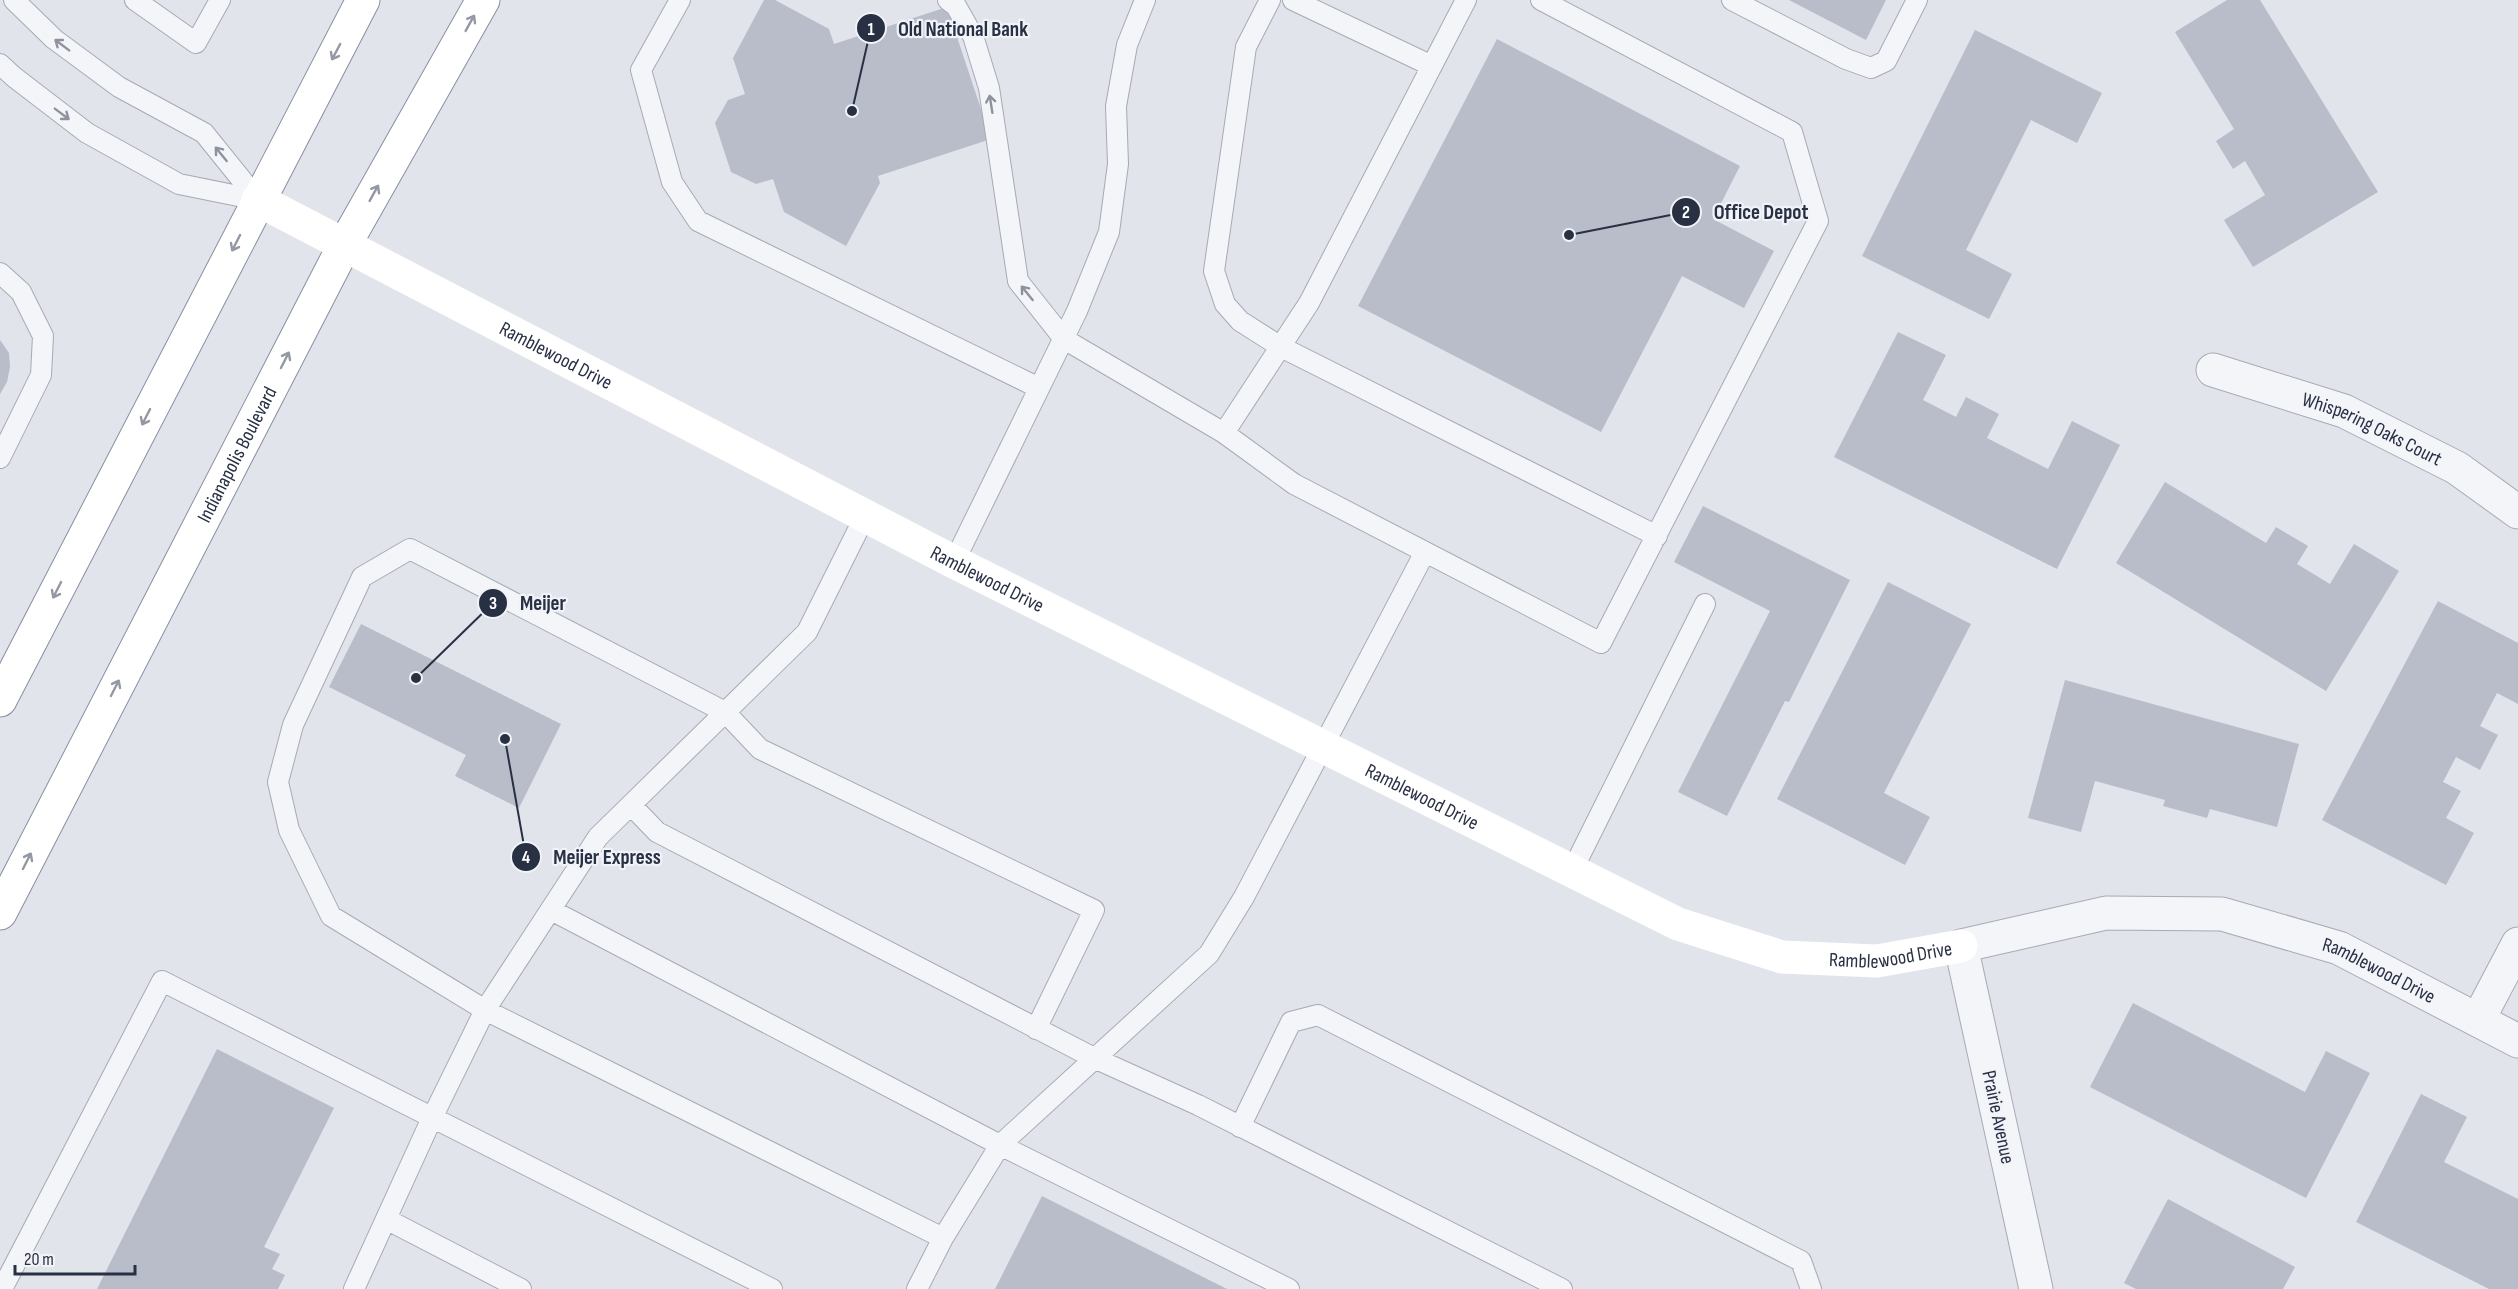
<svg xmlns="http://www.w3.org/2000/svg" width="2518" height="1289" viewBox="0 0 2518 1289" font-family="'Sofia Sans Condensed',sans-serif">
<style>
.building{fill:#b8bdc9}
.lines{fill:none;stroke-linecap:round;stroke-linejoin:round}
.lane-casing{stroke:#a6aab6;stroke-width:22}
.street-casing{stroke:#a6aab6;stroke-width:35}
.highway-casing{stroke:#8790a3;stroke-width:35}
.lane{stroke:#f4f5f9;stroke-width:20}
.street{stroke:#f4f5f9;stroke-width:33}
.secondary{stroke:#fff;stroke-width:33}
.highway{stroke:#fff;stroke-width:33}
.oneway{stroke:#9498a2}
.oneway2{stroke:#8e929e}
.labels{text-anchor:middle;stroke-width:4.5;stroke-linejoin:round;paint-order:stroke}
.street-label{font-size:20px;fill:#283044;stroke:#f1f3f8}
.leader{fill:none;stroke:#283044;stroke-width:2}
.callout-dot{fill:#283044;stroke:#f1f3f8;stroke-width:2}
.mark-label{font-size:18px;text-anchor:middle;font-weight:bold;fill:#fff}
.callout-label{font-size:21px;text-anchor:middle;font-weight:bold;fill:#283044;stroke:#f1f3f8;stroke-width:4.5;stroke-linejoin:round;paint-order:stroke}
</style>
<rect width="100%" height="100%" fill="#e1e4eb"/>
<path class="building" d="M 764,0 L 775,0 L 829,29 L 834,44 L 947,7 L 991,139 L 878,176 L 880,183 L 846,246 L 784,212 L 773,179 L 756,184 L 731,172 L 715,123 L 728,100 L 745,94 L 733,58 Z
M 1789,0 L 1886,0 L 1866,40 Z
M 2227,0 L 2260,0 L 2378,192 L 2253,267 L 2224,220 L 2265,195 L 2245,161 L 2233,169 L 2216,141 L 2234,129 L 2175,32 Z
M 1975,30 L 2102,93 L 2077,143 L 2031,120 L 1966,250 L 2012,274 L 1989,319 L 1862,256 Z
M 1497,39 L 1740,166 L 1713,219 L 1774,251 L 1744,308 L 1682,276 L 1601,432 L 1358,306 Z
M 1898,332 L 1946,355 L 1923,400 L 1956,417 L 1966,397 L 1999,414 L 1987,438 L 2048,469 L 2072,421 L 2120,445 L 2057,569 L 1834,457 Z
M 0,340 L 9,353 L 10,367 L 7,382 L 0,394 Z
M 2165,482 L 2266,543 L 2276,527 L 2308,546 L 2297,564 L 2330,584 L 2354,544 L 2399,571 L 2326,691 L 2116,563 Z
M 1703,506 L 1850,580 L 1789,702 L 1785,701 L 1727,816 L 1678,792 L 1770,611 L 1674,562 Z
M 1888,582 L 1971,624 L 1884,793 L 1930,817 L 1905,865 L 1777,799 Z
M 2438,601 L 2518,643 L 2518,704 L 2497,693 L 2480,726 L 2498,735 L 2480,770 L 2456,757 L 2443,782 L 2461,791 L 2446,818 L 2474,833 L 2446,885 L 2322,820 Z
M 361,624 L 561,724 L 519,808 L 455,776 L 466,755 L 329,687 Z
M 2065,680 L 2299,744 L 2277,827 L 2210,809 L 2207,818 L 2163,806 L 2165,800 L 2095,781 L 2081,832 L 2028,818 Z
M 2133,1003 L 2305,1092 L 2326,1051 L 2370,1073 L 2306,1198 L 2090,1087 Z
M 217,1049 L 334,1108 L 264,1247 L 280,1254 L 272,1269 L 285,1275 L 278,1289 L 97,1289 Z
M 2421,1094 L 2467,1117 L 2444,1162 L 2518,1199 L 2518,1289 L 2489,1289 L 2356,1222 Z
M 1042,1196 L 1227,1289 L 995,1289 Z
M 2168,1199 L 2295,1267 L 2283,1289 L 2136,1289 L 2124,1283 Z"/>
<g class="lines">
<g class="lane-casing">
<path id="lane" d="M 14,0 L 54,39 L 119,87 L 204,133 L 258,200
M 135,0 L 196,43 L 220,0
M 680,0 L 641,70 L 672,182 L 698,221 L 1039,388
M 948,0 L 956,6 L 973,36 L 989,88 L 1018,281 L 1064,339 L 1224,433 L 1294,484 L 1601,643 L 1818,221 L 1792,132 L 1541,0
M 1270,0 L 1246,47 L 1214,271 L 1225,304 L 1240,321 L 1281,347 L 1657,536
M 1293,0 L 1432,66
M 1732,0 L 1846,59 L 1871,68 L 1886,61 L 1917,0
M 0,64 L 14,77 L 87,133 L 179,184 L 258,200
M 0,273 L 21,292 L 43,336 L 41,375 L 0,458
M 1224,433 L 1309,303 L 1466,0
M 954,562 L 1077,311 L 1109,232 L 1118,164 L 1116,106 L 1127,45 L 1145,0
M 631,805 L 657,832 L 1094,1058 L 1198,1105 L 1562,1289
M 1572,871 L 1705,604
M 551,910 L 1000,1145 L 1289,1289
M 1240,1127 L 1291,1022 L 1318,1015 L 1801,1261 L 1811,1289
M 386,1219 L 521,1289
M 943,1238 L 485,1010 L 331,916 L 289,830 L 278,782 L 293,725 L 362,577 L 410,549 L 725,712 L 760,749 L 1094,910 L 1036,1029
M 2,1289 L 162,981 L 772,1289
M 354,1289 L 432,1118 L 485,1010 L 598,837 L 807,632 L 865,516
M 917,1289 L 943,1238 L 1000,1145 L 1209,954 L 1244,897 L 1425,552"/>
</g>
<g class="street-casing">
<g id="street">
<path id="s1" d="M 2213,370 L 2344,411 L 2457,468 L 2518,512"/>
<path d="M 2478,1020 L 2518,944"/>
<path id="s2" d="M 2036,1289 L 1961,946 L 2106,913 L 2222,914 L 2339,948 L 2518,1041"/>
</g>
</g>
<g class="highway-casing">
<g id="highway">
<path d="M 0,700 L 363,0"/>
<path id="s4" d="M 0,913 L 345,244 L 483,0"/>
</g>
</g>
<use href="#lane" class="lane"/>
<use href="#street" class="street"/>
<path class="secondary" id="s3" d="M 258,200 L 954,562 L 1678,924 L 1782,957 L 1877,961 L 1961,946"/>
<use href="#highway" class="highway"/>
</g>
<defs><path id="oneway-shaft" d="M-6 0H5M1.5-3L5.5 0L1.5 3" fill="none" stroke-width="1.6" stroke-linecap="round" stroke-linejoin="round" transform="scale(1.5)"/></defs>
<g class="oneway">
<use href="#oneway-shaft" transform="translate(470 23) rotate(-61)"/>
<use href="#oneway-shaft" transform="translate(336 52) rotate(118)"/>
<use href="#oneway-shaft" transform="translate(374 193) rotate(-61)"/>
<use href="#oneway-shaft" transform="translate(236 243) rotate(117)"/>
<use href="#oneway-shaft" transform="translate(285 360) rotate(-63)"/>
<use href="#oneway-shaft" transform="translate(146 417) rotate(117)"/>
<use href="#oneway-shaft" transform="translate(57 590) rotate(117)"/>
<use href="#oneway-shaft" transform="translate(115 688) rotate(-63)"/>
<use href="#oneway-shaft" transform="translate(27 861) rotate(-63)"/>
</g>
<g class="oneway2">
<use href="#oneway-shaft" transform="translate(62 45) rotate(-143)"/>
<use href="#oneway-shaft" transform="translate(991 104) rotate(-99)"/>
<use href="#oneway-shaft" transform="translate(62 114) rotate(37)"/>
<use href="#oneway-shaft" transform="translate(221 154) rotate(-129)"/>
<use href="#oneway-shaft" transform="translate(1027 293) rotate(-129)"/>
</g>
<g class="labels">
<g class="street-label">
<text dy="7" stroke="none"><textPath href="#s3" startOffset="336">Ramblewood Drive</textPath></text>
<text dy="7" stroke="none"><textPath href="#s1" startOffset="170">Whispering Oaks Court</textPath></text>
<text dy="7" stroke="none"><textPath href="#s4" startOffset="516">Indianapolis Boulevard</textPath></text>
<text dy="7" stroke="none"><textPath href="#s3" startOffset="822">Ramblewood Drive</textPath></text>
<text dy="7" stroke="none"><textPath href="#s3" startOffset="1308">Ramblewood Drive</textPath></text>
<text dy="7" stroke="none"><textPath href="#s3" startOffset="1812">Ramblewood Drive</textPath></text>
<text dy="7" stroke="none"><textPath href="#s2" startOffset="783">Ramblewood Drive</textPath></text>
<text transform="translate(1999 1117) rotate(78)" y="7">Prairie Avenue</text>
</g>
</g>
<path class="leader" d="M852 111L871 28M1569 235L1686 212M416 678L493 603M505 739L526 857"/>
<g class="callout-dot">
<circle cx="852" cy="111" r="6"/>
<circle cx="1569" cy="235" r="6"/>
<circle cx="416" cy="678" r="6"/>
<circle cx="505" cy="739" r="6"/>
<circle cx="871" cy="28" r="15"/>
<circle cx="1686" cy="212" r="15"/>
<circle cx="493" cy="603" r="15"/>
<circle cx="526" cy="857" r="15"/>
</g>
<g class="mark-label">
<text x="871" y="35">1</text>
<text x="1686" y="218">2</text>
<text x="493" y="609">3</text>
<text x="526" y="863">4</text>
</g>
<g class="callout-label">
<text x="963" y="36">Old National Bank</text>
<text x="1761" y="219">Office Depot</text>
<text x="543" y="610">Meijer</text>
<text x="607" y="864">Meijer Express</text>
</g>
<path d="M15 1265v9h120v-9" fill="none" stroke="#283044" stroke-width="3"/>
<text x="24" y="1265" font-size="18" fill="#283044" stroke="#f1f3f8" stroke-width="4.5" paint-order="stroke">20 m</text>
</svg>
